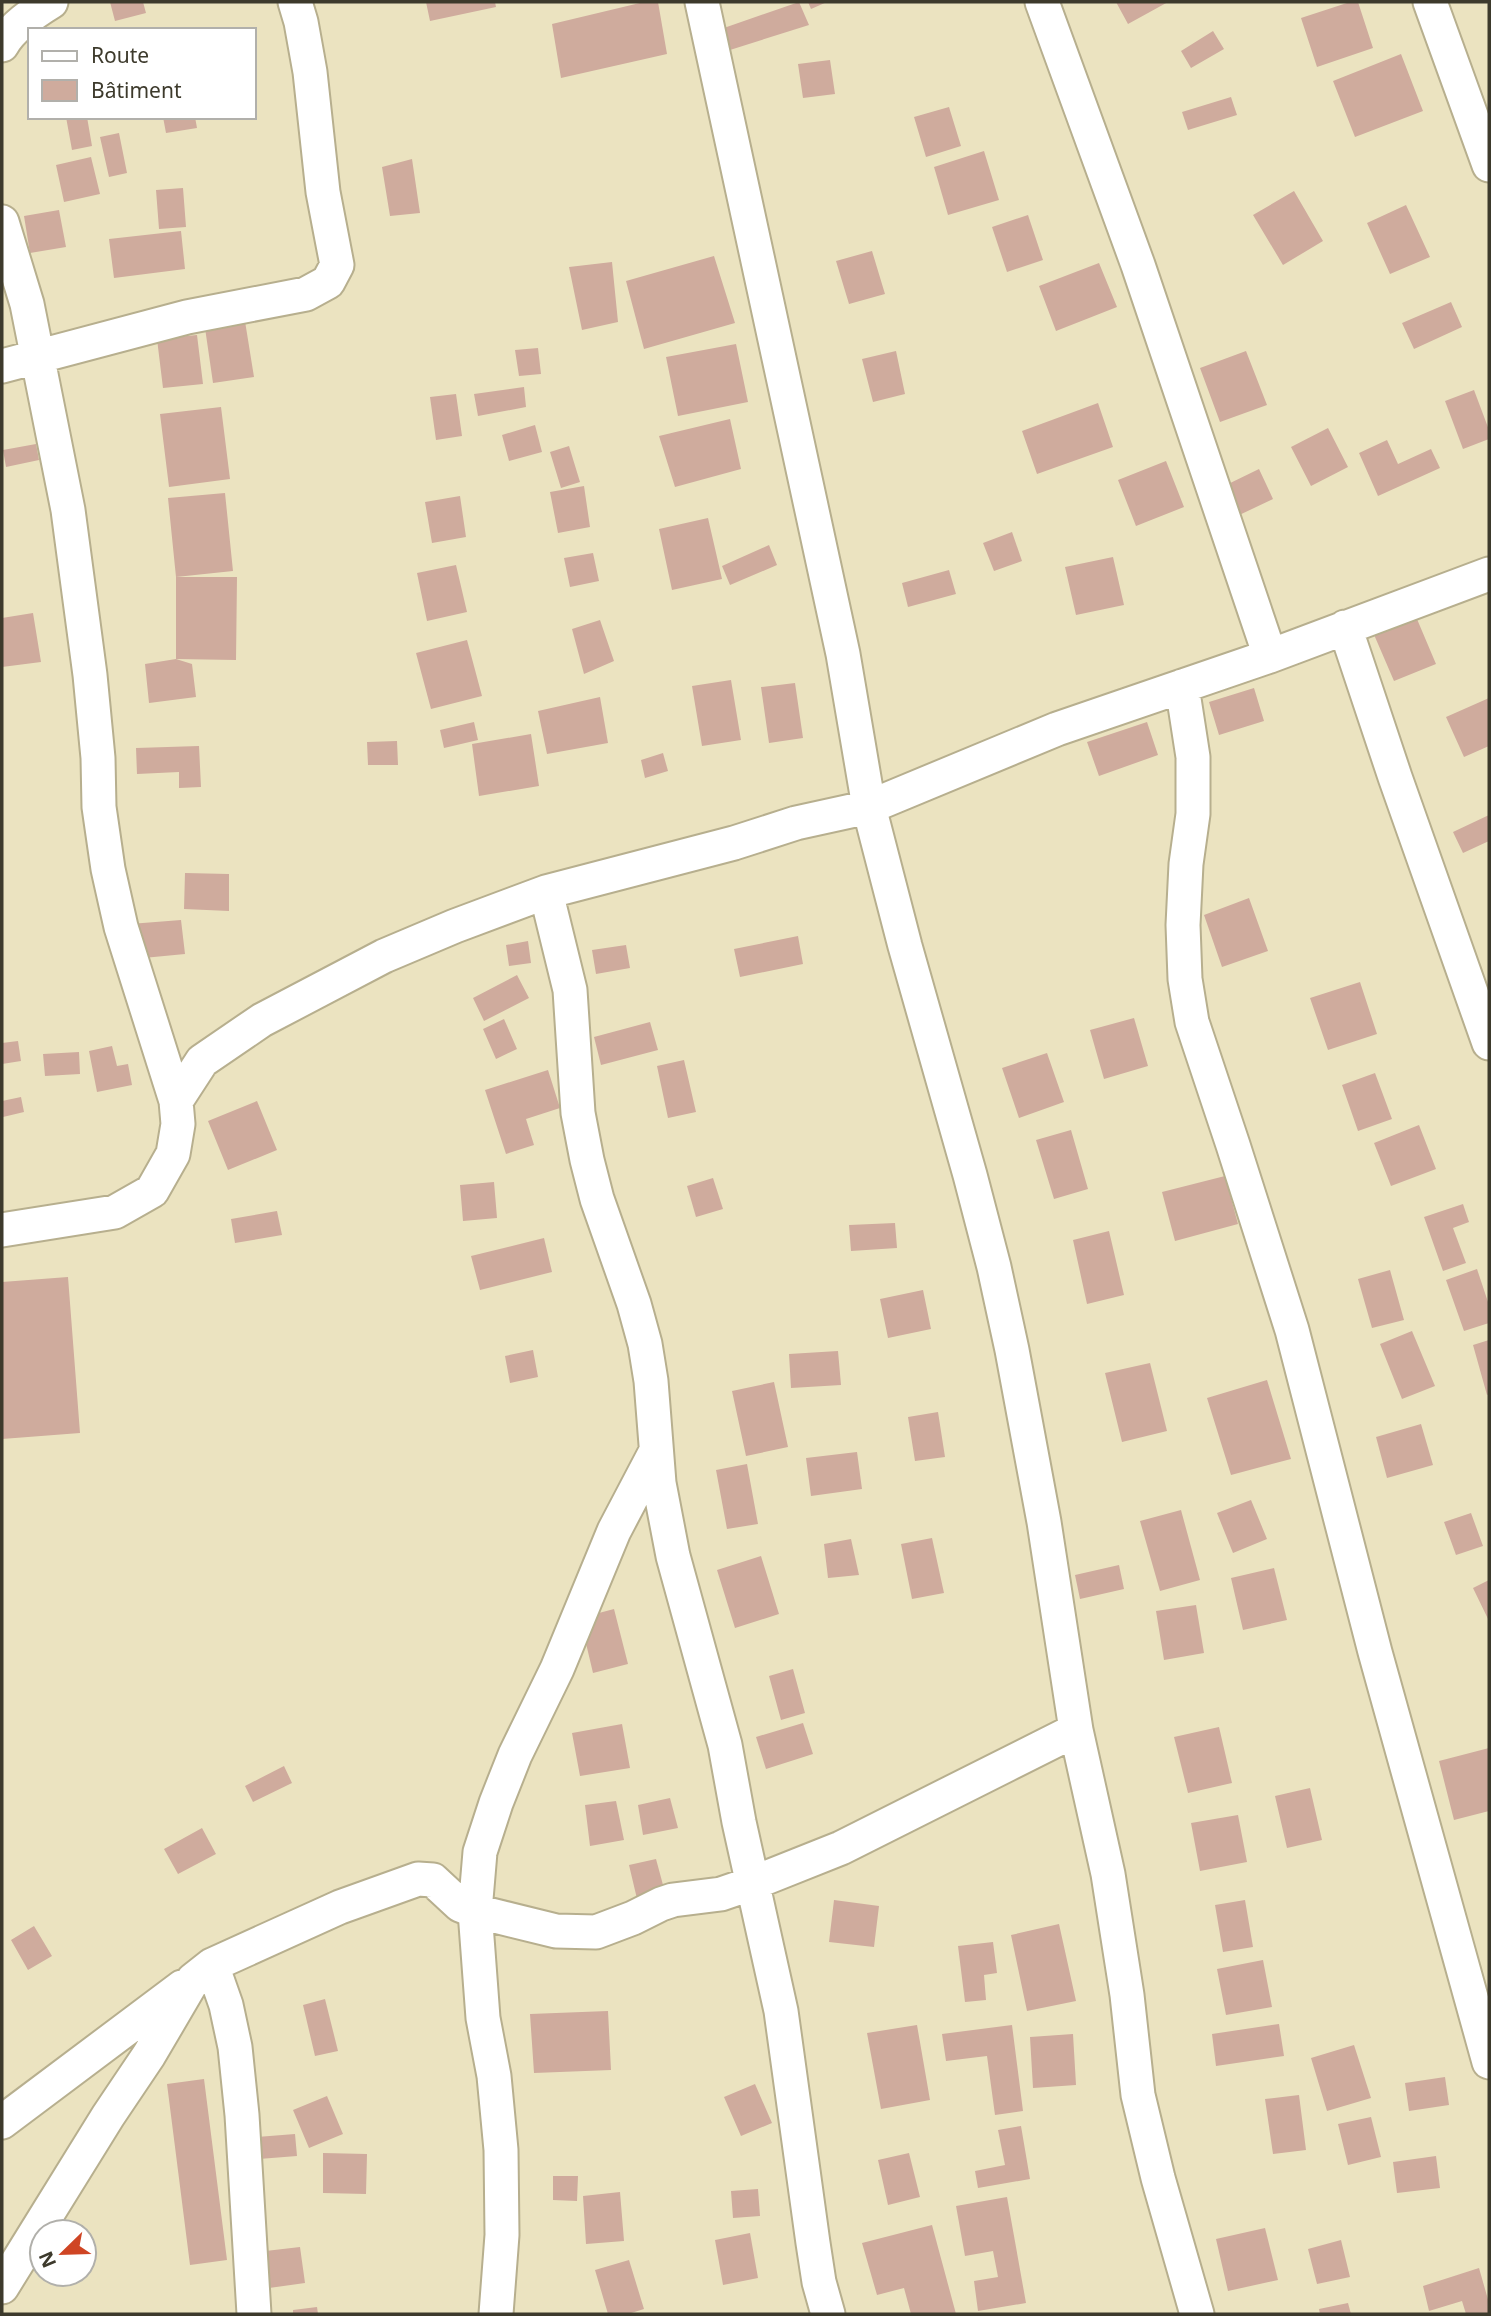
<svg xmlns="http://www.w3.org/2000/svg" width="1491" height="2316" viewBox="0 0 1491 2316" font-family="'Noto Sans',sans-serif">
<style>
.building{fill:#cfab9d}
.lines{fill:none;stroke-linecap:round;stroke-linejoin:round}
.minor-casing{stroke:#b7af8e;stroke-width:37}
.minor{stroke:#fff;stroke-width:33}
</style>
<rect width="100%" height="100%" fill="#ebe3c0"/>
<path class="building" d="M 110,2 L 143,2 L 146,13 L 115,21 Z
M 426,2 L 495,2 L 496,7 L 430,21 Z
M 644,2 L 658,2 L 667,54 L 561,78 L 552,24 Z
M 799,2 L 809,25 L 730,50 L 721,29 Z
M 808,2 L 827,2 L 811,9 Z
M 1116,2 L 1168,2 L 1128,24 Z
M 1350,2 L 1358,2 L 1373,48 L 1317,67 L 1301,18 Z
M 1213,31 L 1224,49 L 1191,68 L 1181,51 Z
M 1401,54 L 1423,111 L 1355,137 L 1333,81 Z
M 830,60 L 835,94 L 803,98 L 798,64 Z
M 1231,97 L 1237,115 L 1188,130 L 1182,112 Z
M 949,107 L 961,146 L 926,157 L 914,117 Z
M 66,117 L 87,117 L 92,146 L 72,150 Z
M 163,117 L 195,117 L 197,128 L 166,133 Z
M 119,133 L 127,173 L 109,177 L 100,137 Z
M 984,151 L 999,200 L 948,215 L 934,167 Z
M 91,157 L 100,194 L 64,202 L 56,165 Z
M 412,159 L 420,213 L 390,216 L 382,167 Z
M 183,188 L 186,227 L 159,229 L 156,190 Z
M 1294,191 L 1323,241 L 1283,265 L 1253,215 Z
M 1406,205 L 1430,257 L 1390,274 L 1367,223 Z
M 59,210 L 66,247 L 30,253 L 24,216 Z
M 1028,215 L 1043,260 L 1007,272 L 992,227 Z
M 181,231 L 185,269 L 114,278 L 109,239 Z
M 872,251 L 885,294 L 849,304 L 836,261 Z
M 714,256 L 735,323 L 644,349 L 626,281 Z
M 612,262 L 618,322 L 582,330 L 569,267 Z
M 1099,263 L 1117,307 L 1056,331 L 1039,286 Z
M 1451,302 L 1462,327 L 1414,349 L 1402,323 Z
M 244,315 L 254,377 L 213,383 L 204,321 Z
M 197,335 L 203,384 L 163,388 L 157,339 Z
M 736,344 L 748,402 L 678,416 L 666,357 Z
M 538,348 L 541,374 L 519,376 L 515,350 Z
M 896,351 L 905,394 L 873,402 L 862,359 Z
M 1246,351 L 1267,405 L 1220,422 L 1200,368 Z
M 524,387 L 526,407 L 478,416 L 474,394 Z
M 1474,390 L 1489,430 L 1489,439 L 1463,449 L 1445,401 Z
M 456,394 L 462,436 L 436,440 L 430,397 Z
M 1098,403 L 1113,447 L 1037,474 L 1022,431 Z
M 221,407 L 230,479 L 169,487 L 160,414 Z
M 730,419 L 741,469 L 675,487 L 659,436 Z
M 535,425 L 542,452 L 509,461 L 502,435 Z
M 1328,428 L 1348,467 L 1311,486 L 1291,447 Z
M 1387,440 L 1398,464 L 1431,449 L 1440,468 L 1378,496 L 1359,453 Z
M 36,444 L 39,460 L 6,467 L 3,450 Z
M 569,446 L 580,482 L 561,488 L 550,452 Z
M 1166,461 L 1184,507 L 1136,526 L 1118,480 Z
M 1259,469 L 1273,499 L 1233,518 L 1220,488 Z
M 584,486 L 590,527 L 558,533 L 550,492 Z
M 225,493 L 233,571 L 176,577 L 168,498 Z
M 460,496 L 466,537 L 432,543 L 425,502 Z
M 708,518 L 722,579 L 672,590 L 659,529 Z
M 1012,532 L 1022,561 L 994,571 L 983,543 Z
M 769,545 L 777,565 L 730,585 L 722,566 Z
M 593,553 L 599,581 L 570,587 L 564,558 Z
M 1113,557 L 1124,605 L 1076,615 L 1065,567 Z
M 456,565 L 467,612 L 427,621 L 417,573 Z
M 949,570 L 956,594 L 908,607 L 902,583 Z
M 176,577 L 237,577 L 236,660 L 176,659 Z
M 1414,612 L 1436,664 L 1394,681 L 1372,630 Z
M 33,613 L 41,662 L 2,667 L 2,618 Z
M 600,620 L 614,661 L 584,674 L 572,629 Z
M 467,640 L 482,696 L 431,709 L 416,653 Z
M 176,659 L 192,664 L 196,697 L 149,703 L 145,664 Z
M 731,680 L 741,740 L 702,746 L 692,686 Z
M 795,683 L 803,738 L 769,743 L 761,687 Z
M 1254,688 L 1264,721 L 1219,735 L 1209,702 Z
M 600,697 L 608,743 L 547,754 L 538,711 Z
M 1489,698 L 1489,746 L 1464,757 L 1446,717 Z
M 474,722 L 478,740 L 444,748 L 440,730 Z
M 1147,722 L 1158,755 L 1099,776 L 1087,742 Z
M 531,734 L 539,786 L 479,796 L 472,744 Z
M 397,741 L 398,765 L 368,765 L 367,742 Z
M 199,746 L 201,787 L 179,788 L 179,772 L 137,774 L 136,748 Z
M 663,753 L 668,771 L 645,778 L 641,760 Z
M 1489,815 L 1489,841 L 1463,853 L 1453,832 Z
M 185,873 L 229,874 L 229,911 L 184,909 Z
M 1249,898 L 1268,951 L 1222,967 L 1204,915 Z
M 181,920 L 185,954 L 133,959 L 130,924 Z
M 798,936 L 803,964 L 740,977 L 734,949 Z
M 528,941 L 531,963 L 509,966 L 506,945 Z
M 626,945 L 630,968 L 596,974 L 592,950 Z
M 517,975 L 529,998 L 484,1021 L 473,998 Z
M 1360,982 L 1377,1034 L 1328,1050 L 1310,998 Z
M 1134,1018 L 1148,1066 L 1104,1079 L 1090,1030 Z
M 504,1019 L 517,1049 L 496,1059 L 483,1029 Z
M 650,1022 L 658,1050 L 601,1065 L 594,1037 Z
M 18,1041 L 21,1061 L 2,1064 L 2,1043 Z
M 112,1046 L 117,1066 L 128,1064 L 132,1085 L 97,1092 L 89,1051 Z
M 79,1052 L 80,1074 L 45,1076 L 43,1054 Z
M 1047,1053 L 1064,1102 L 1019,1118 L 1002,1068 Z
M 684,1060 L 696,1112 L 668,1118 L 657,1066 Z
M 548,1070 L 560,1108 L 526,1119 L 534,1145 L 506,1154 L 485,1090 Z
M 1375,1073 L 1392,1119 L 1358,1131 L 1342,1085 Z
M 21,1097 L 24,1112 L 3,1117 L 2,1101 Z
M 257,1101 L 277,1150 L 228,1170 L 208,1121 Z
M 1419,1125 L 1436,1169 L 1391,1186 L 1374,1143 Z
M 1071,1130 L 1088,1189 L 1054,1199 L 1036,1140 Z
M 1225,1176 L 1238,1224 L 1175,1241 L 1162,1192 Z
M 713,1178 L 723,1209 L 696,1217 L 687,1186 Z
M 494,1182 L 497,1218 L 463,1221 L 460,1185 Z
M 1463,1204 L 1469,1222 L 1453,1228 L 1466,1263 L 1443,1271 L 1424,1217 Z
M 277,1211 L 282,1235 L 235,1243 L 231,1219 Z
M 895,1223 L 897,1248 L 851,1251 L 849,1225 Z
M 1109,1231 L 1124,1295 L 1087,1304 L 1073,1240 Z
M 544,1238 L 552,1272 L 480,1290 L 471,1256 Z
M 1477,1269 L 1489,1305 L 1489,1323 L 1464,1331 L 1446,1280 Z
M 1390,1270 L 1404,1320 L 1372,1328 L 1358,1279 Z
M 68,1277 L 80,1433 L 2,1439 L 2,1282 Z
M 923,1290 L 931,1329 L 888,1338 L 880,1299 Z
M 1412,1331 L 1435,1386 L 1402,1399 L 1380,1344 Z
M 1489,1340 L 1489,1394 L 1487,1395 L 1473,1345 Z
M 533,1350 L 538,1377 L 510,1383 L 505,1356 Z
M 838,1351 L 841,1385 L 791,1388 L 789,1354 Z
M 1150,1363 L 1167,1431 L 1122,1442 L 1105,1373 Z
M 1267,1380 L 1291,1459 L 1231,1475 L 1207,1398 Z
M 774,1382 L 788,1447 L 746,1456 L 732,1391 Z
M 938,1412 L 945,1457 L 915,1461 L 908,1417 Z
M 1421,1424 L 1433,1465 L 1387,1478 L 1376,1437 Z
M 857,1452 L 862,1489 L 811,1496 L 806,1458 Z
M 747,1464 L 758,1524 L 727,1529 L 716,1470 Z
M 1251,1500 L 1267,1539 L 1233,1553 L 1217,1513 Z
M 1181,1510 L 1200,1580 L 1160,1591 L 1140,1521 Z
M 1471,1513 L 1483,1546 L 1456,1555 L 1444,1522 Z
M 932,1538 L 944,1593 L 912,1599 L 901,1544 Z
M 851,1539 L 859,1575 L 828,1578 L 824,1544 Z
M 761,1556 L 779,1614 L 735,1628 L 717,1570 Z
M 1119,1565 L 1124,1589 L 1080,1599 L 1075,1575 Z
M 1274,1568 L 1287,1620 L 1243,1630 L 1231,1578 Z
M 1489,1580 L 1489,1621 L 1473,1588 Z
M 1196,1605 L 1204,1653 L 1164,1660 L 1156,1611 Z
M 614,1609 L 628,1664 L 593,1673 L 580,1618 Z
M 793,1669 L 805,1713 L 781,1720 L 769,1676 Z
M 803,1723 L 813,1754 L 766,1769 L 756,1737 Z
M 622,1724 L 630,1768 L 580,1776 L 572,1733 Z
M 1219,1727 L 1232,1783 L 1188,1793 L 1174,1737 Z
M 1489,1748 L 1489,1811 L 1454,1820 L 1439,1761 Z
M 284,1766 L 292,1783 L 253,1802 L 245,1786 Z
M 1310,1788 L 1322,1840 L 1287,1848 L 1275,1796 Z
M 670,1798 L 678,1828 L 643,1835 L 638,1805 Z
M 616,1801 L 624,1840 L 590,1846 L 585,1805 Z
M 1238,1815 L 1247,1862 L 1200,1871 L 1191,1823 Z
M 202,1828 L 216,1854 L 178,1874 L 164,1849 Z
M 656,1859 L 666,1896 L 638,1903 L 629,1865 Z
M 834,1900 L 879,1906 L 874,1947 L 829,1942 Z
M 1245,1900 L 1253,1947 L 1223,1952 L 1215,1905 Z
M 1059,1924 L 1076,2001 L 1027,2011 L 1011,1935 Z
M 34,1926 L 52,1956 L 28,1970 L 11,1940 Z
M 993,1942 L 997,1973 L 984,1975 L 986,2000 L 965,2002 L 958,1946 Z
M 1263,1960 L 1272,2007 L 1226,2015 L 1217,1969 Z
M 325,1999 L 338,2051 L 315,2056 L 303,2005 Z
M 608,2011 L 611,2070 L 534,2073 L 530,2014 Z
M 1279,2024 L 1284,2056 L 1216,2066 L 1212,2034 Z
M 917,2025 L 930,2100 L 881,2109 L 867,2033 Z
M 1012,2025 L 1023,2111 L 995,2115 L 987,2056 L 946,2061 L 942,2034 Z
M 1073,2034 L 1076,2085 L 1033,2088 L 1030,2037 Z
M 1354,2045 L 1371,2098 L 1327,2111 L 1311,2058 Z
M 1445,2077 L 1449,2105 L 1409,2111 L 1405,2083 Z
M 204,2079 L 227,2260 L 190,2265 L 167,2084 Z
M 755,2084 L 772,2123 L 741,2136 L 724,2097 Z
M 1299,2095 L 1306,2150 L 1273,2154 L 1265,2099 Z
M 327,2096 L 343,2134 L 309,2148 L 293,2110 Z
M 1371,2117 L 1381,2157 L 1348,2165 L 1338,2124 Z
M 1021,2126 L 1030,2179 L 978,2188 L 975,2171 L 1005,2165 L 998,2130 Z
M 295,2134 L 297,2156 L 259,2159 L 257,2137 Z
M 323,2153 L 367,2154 L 366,2194 L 323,2193 Z
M 909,2153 L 920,2197 L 888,2205 L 878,2160 Z
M 1436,2156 L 1440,2188 L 1397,2193 L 1393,2162 Z
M 553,2176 L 578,2176 L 577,2201 L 553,2200 Z
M 758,2189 L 760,2216 L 733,2218 L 731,2191 Z
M 620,2192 L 624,2241 L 586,2244 L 583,2196 Z
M 1007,2197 L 1026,2303 L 978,2311 L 974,2281 L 998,2277 L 993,2251 L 965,2256 L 956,2206 Z
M 932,2225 L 956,2314 L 911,2314 L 904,2288 L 877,2295 L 862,2243 Z
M 1265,2228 L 1278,2280 L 1228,2291 L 1216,2239 Z
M 750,2233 L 758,2278 L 723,2285 L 715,2240 Z
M 1341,2240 L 1350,2277 L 1317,2284 L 1308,2249 Z
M 300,2247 L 305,2283 L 262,2289 L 257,2252 Z
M 629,2260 L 644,2309 L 628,2314 L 608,2314 L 595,2270 Z
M 1479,2268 L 1489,2303 L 1489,2314 L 1466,2314 L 1462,2301 L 1429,2311 L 1423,2286 Z
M 1348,2303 L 1351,2314 L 1320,2314 L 1319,2309 Z
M 317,2307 L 318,2314 L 293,2314 L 293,2310 Z"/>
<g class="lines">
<g class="minor-casing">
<path id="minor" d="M 702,2 L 843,654 L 869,807 L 905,946 L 970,1175 L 994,1267 L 1012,1350 L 1044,1522 L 1076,1730 L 1108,1874 L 1127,1995 L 1138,2095 L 1158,2178 L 1197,2314
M 1042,2 L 1138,265 L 1270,656
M 1430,2 L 1489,165
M 2,45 C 12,27 33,13 51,2
M 2,222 L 27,304 L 68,510 L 90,675 L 98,758 L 99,807 L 108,869 L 121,927 L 176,1101
M 2,366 L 187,317 L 306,294 L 328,282 L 337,265 L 323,192 L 310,72 L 301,22 L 295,2
M 1345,627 L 1395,777 L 1489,1043
M 1182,686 L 1193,757 L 1193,814 L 1186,864 L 1183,925 L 1185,979 L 1192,1022 L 1233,1145 L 1292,1330 L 1375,1652 L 1489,2062
M 546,892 L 570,990 L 578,1113 L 587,1160 L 597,1199 L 634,1304 L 645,1344 L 651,1381 L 659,1483 L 673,1556 L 725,1745 L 739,1822 L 781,2011 L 813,2243 L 819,2282 L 828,2314
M 2,1230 L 115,1212 L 152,1191 L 173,1154 L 178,1124 L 176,1101 L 202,1061 L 262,1020 L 384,956 L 455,926 L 546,892 L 734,843 L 796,823 L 869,807 L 1057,729 L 1270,656 L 1489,574
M 212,1965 L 226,2005 L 235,2047 L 242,2115 L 254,2314
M 2,2122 L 182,1987
M 2,2287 L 108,2116 L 149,2055 L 193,1980 L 212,1965 L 340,1907 L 418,1879 L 433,1880 L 460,1905 L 475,1911 L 556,1931 L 596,1932 L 633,1918 L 661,1904 L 673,1900 L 721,1894 L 753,1883 L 841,1848 L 1076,1730
M 496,2314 L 502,2235 L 501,2150 L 494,2076 L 483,2018 L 475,1911 L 480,1852 L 496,1803 L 515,1755 L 557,1669 L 614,1531 L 656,1451"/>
</g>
<use href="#minor" class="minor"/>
</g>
<rect width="1491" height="2316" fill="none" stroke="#3d3a2c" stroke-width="7"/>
<rect x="28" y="28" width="228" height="91" fill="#ffffff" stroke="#b1b0ab" stroke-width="2"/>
<rect x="42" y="51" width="35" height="10" fill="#ffffff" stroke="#b1b0ab" stroke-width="2"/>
<text x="91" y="63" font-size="21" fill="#3d3a2c">Route</text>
<rect x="42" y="80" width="35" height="21" fill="#cfab9d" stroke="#b1b0ab" stroke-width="2"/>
<text x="91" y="98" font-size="21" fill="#3d3a2c">Bâtiment</text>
<g transform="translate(63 2253) rotate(247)"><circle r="33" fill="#ffffff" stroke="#b1b0ab" stroke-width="2"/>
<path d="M0-5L12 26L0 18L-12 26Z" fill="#cf4524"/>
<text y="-10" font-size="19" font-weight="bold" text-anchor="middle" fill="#3d3a2c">N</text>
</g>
</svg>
